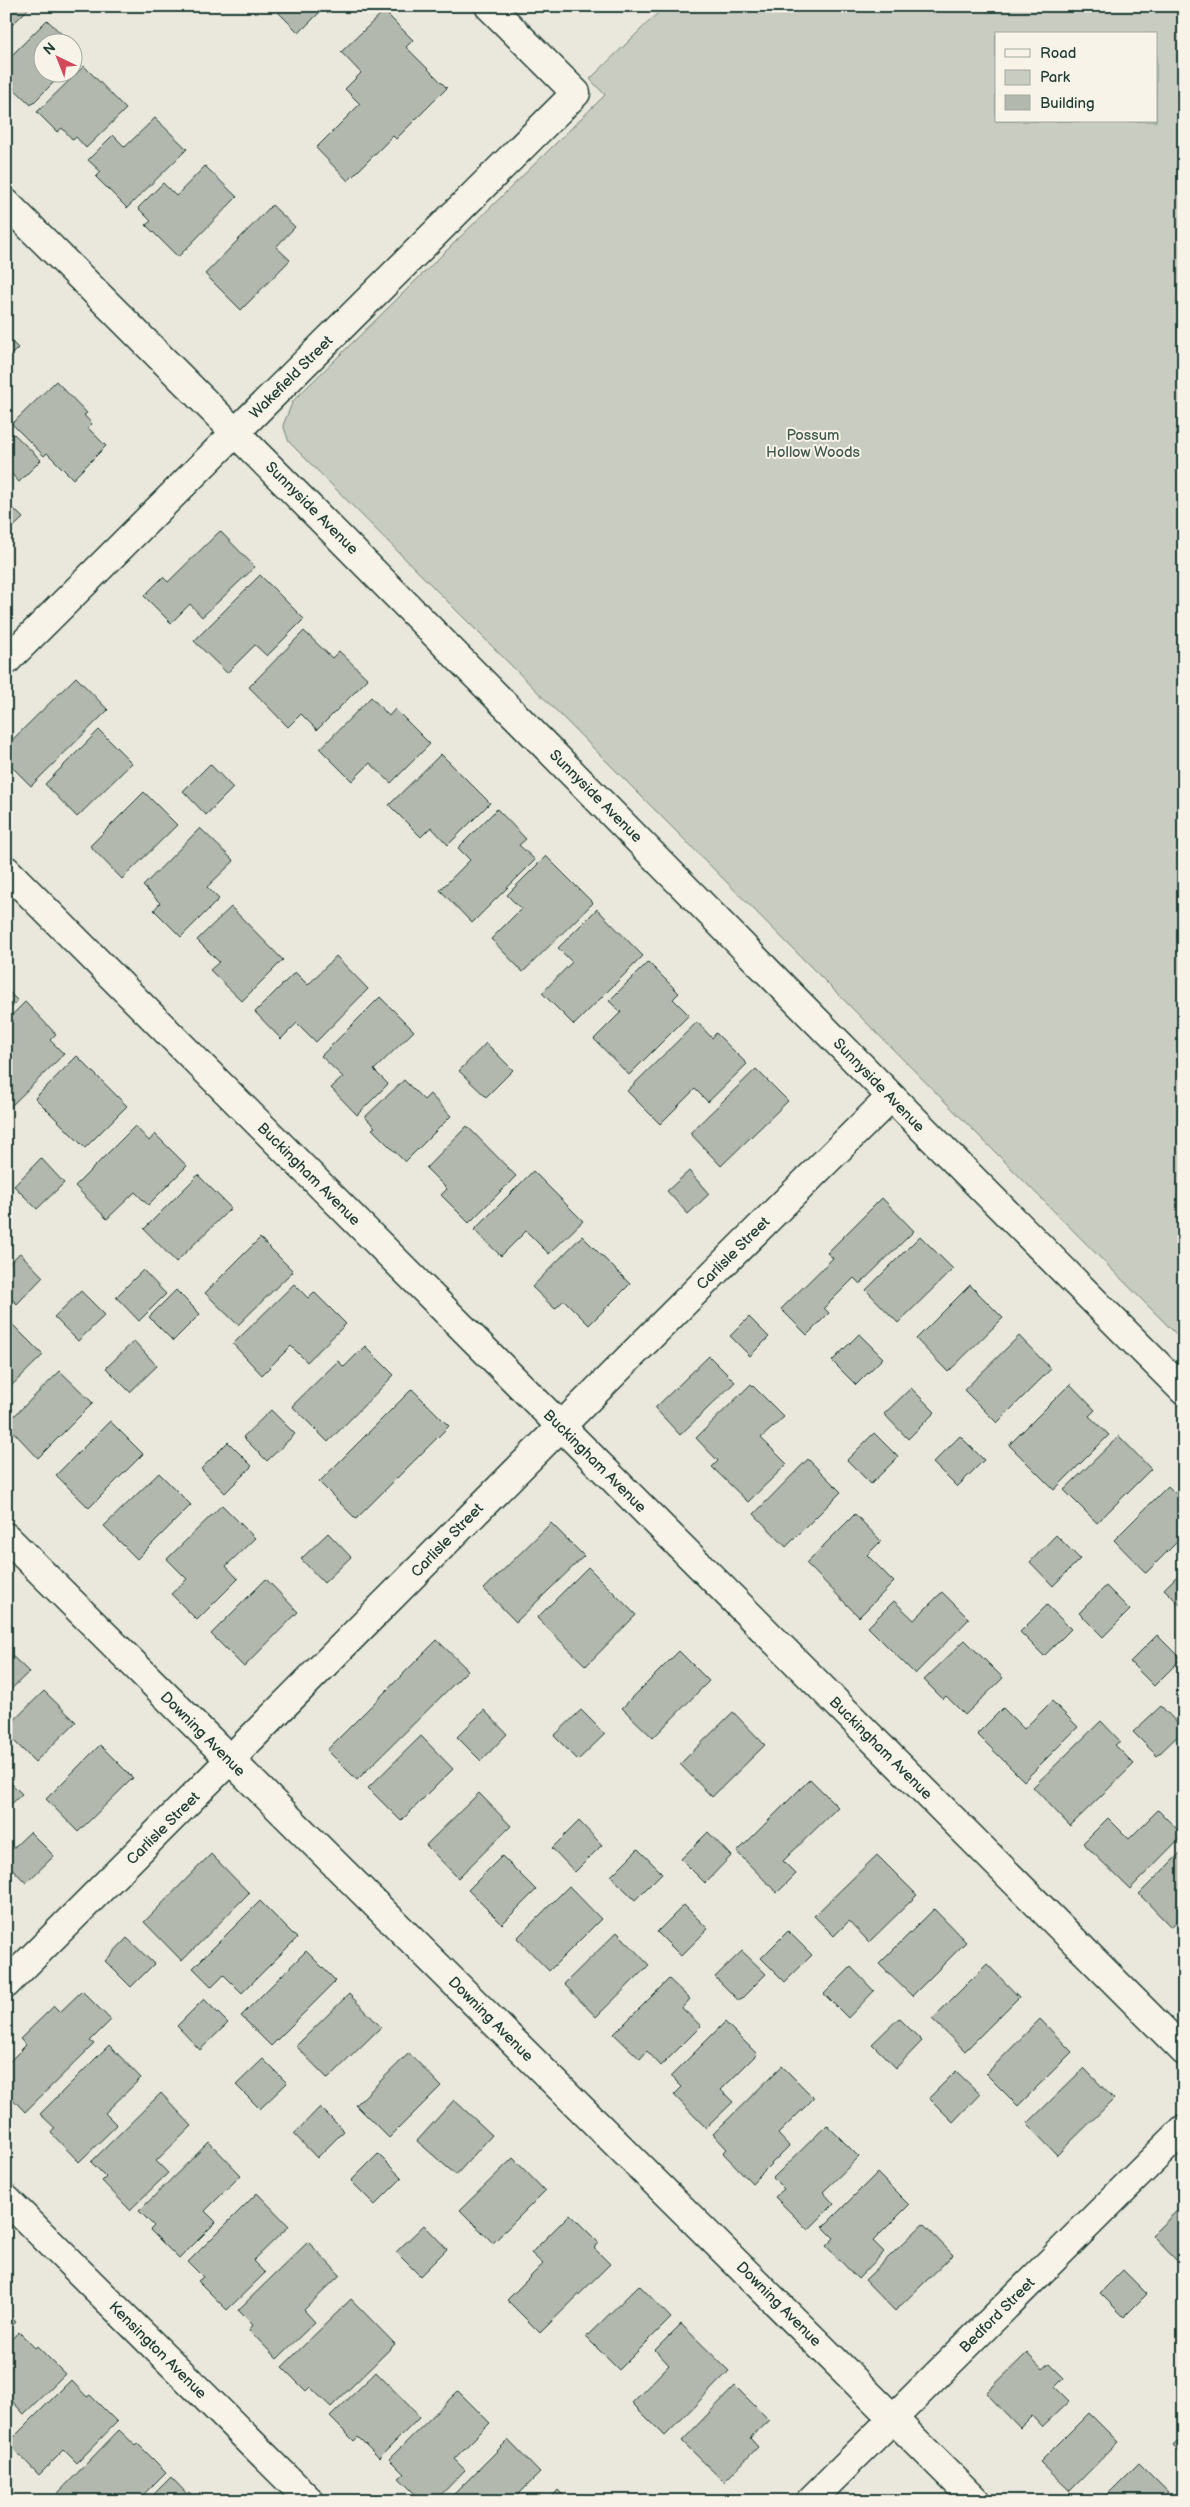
<svg xmlns="http://www.w3.org/2000/svg" width="1190" height="2507" viewBox="0 0 1190 2507" font-family="'Balsamiq Sans',sans-serif">
<style>
.green{fill:#c8ccc1;stroke:#74847a;fill-rule:evenodd}
.building{fill:#b2b8ae;stroke:#1f3d34}
.lines{fill:none;stroke-linecap:round;stroke-linejoin:round}
.minor-casing{stroke:#1f3d34;stroke-width:31}
.minor{stroke:#f7f3e8;stroke-width:28}
.labels{text-anchor:middle;stroke-width:4;stroke-linejoin:round;paint-order:stroke}
.street-label{font-size:15px;fill:#1f3d34;stroke:#f7f3e8}
.park-label{font-size:15px;fill:#415a50;stroke:#f7f3e8}
</style>
<rect width="100%" height="100%" fill="#eae8dd"/>
<filter id="ink" filterUnits="userSpaceOnUse"><feTurbulence type="fractalNoise" baseFrequency=".02" numOctaves="2"/><feDisplacementMap in="SourceGraphic" scale="10" xChannelSelector="R" yChannelSelector="G"/><feConvolveMatrix kernelMatrix="1 2 1 2 8 2 1 2 1" color-interpolation-filters="sRGB"/></filter>
<g filter="url(#ink)">
<path class="green" d="M 665,6 L 1184,6 L 1184,1342 L 289,442 L 283,425 L 293,401 L 605,95 L 590,79 ZM 996,34 L 1156,34 L 1156,121 L 996,121 Z"/>
<path class="building" d="M 6,6 L 31,6 L 6,31 Z
M 272,6 L 326,6 L 299,33 Z
M 384,11 L 413,40 L 406,47 L 447,88 L 396,139 L 393,136 L 348,181 L 316,148 L 360,104 L 345,89 L 361,73 L 341,52 Z
M 47,20 L 70,42 L 42,42 L 42,72 L 64,72 L 31,105 L 6,81 L 6,61 Z
M 72,45 L 82,54 L 72,64 Z
M 84,66 L 126,109 L 86,148 L 76,137 L 73,140 L 62,128 L 57,132 L 37,112 Z
M 155,118 L 187,149 L 127,208 L 96,177 L 101,172 L 88,160 L 113,135 L 125,147 Z
M 205,166 L 237,197 L 178,257 L 146,225 L 151,221 L 138,208 L 163,183 L 176,196 Z
M 272,205 L 295,227 L 276,247 L 290,260 L 241,310 L 205,274 Z
M 6,336 L 18,348 L 6,360 Z
M 56,381 L 87,413 L 84,415 L 92,424 L 88,428 L 106,446 L 73,479 L 47,453 L 44,456 L 12,424 Z
M 14,434 L 41,460 L 19,482 L 6,468 L 6,442 Z
M 6,501 L 23,518 L 6,534 Z
M 220,531 L 255,567 L 202,617 L 190,604 L 171,623 L 144,596 L 163,577 L 168,582 Z
M 260,575 L 304,619 L 267,656 L 255,645 L 227,673 L 194,641 Z
M 304,631 L 332,658 L 339,651 L 368,679 L 317,730 L 301,714 L 288,727 L 249,687 Z
M 76,677 L 108,710 L 31,786 L 6,761 L 6,746 Z
M 371,697 L 389,716 L 395,709 L 430,744 L 391,783 L 370,763 L 352,781 L 320,749 Z
M 99,730 L 132,763 L 77,817 L 45,784 Z
M 441,754 L 490,803 L 448,845 L 431,827 L 421,837 L 389,805 Z
M 210,764 L 233,788 L 206,815 L 183,791 Z
M 144,792 L 177,825 L 122,879 L 90,846 Z
M 497,809 L 526,839 L 519,845 L 535,860 L 472,923 L 440,890 L 470,860 L 458,848 Z
M 200,828 L 234,861 L 207,887 L 219,899 L 181,937 L 154,910 L 160,903 L 143,886 Z
M 546,856 L 593,903 L 523,972 L 491,939 L 521,909 L 507,895 Z
M 231,907 L 283,960 L 242,1001 L 210,970 L 219,962 L 197,940 Z
M 597,909 L 643,956 L 574,1025 L 542,993 L 572,962 L 558,948 Z
M 336,956 L 368,989 L 316,1042 L 297,1023 L 281,1039 L 255,1012 L 295,972 L 308,985 Z
M 648,962 L 679,993 L 673,999 L 689,1015 L 629,1075 L 594,1039 L 621,1012 L 609,1001 Z
M 6,989 L 18,1001 L 6,1012 Z
M 380,997 L 414,1031 L 374,1070 L 388,1084 L 357,1115 L 331,1088 L 343,1077 L 321,1056 Z
M 25,1002 L 56,1034 L 50,1040 L 64,1054 L 6,1111 L 6,1021 Z
M 697,1022 L 712,1038 L 716,1033 L 747,1064 L 708,1102 L 695,1089 L 660,1124 L 627,1091 Z
M 486,1043 L 513,1070 L 486,1097 L 459,1071 Z
M 77,1056 L 127,1106 L 85,1148 L 35,1098 Z
M 756,1069 L 788,1101 L 721,1166 L 690,1133 Z
M 404,1080 L 424,1100 L 430,1094 L 451,1116 L 405,1162 L 372,1129 L 375,1127 L 365,1117 Z
M 135,1126 L 149,1141 L 155,1134 L 187,1166 L 148,1205 L 135,1192 L 107,1219 L 75,1186 Z
M 467,1126 L 516,1176 L 469,1223 L 441,1195 L 447,1189 L 426,1168 Z
M 41,1158 L 64,1183 L 37,1209 L 14,1186 Z
M 533,1171 L 583,1221 L 549,1254 L 526,1231 L 501,1256 L 474,1230 Z
M 689,1171 L 709,1194 L 688,1214 L 667,1191 Z
M 198,1175 L 231,1208 L 176,1262 L 144,1229 Z
M 882,1198 L 914,1231 L 860,1284 L 854,1278 L 824,1308 L 829,1313 L 807,1335 L 781,1309 L 833,1258 L 827,1253 Z
M 582,1236 L 630,1284 L 589,1325 L 564,1300 L 555,1309 L 532,1287 Z
M 920,1236 L 953,1269 L 898,1323 L 866,1290 Z
M 260,1238 L 293,1271 L 238,1325 L 205,1293 Z
M 20,1253 L 43,1277 L 17,1304 L 6,1293 L 6,1266 Z
M 143,1270 L 166,1294 L 139,1321 L 116,1297 Z
M 294,1284 L 308,1298 L 314,1292 L 346,1324 L 307,1362 L 291,1346 L 262,1375 L 233,1344 Z
M 970,1285 L 1003,1318 L 948,1372 L 916,1339 Z
M 176,1290 L 200,1314 L 173,1341 L 149,1317 Z
M 81,1291 L 105,1315 L 78,1341 L 54,1317 Z
M 749,1317 L 769,1337 L 750,1356 L 730,1336 Z
M 10,1322 L 43,1355 L 6,1391 L 6,1326 Z
M 859,1334 L 883,1358 L 856,1385 L 832,1361 Z
M 1019,1336 L 1051,1369 L 997,1423 L 964,1390 Z
M 134,1341 L 157,1366 L 130,1392 L 106,1368 Z
M 365,1346 L 394,1375 L 328,1442 L 292,1406 L 338,1361 L 344,1367 Z
M 709,1356 L 735,1382 L 680,1435 L 655,1408 Z
M 60,1371 L 93,1403 L 38,1458 L 6,1424 Z
M 751,1384 L 784,1417 L 761,1438 L 787,1464 L 748,1502 L 712,1467 L 718,1461 L 696,1438 Z
M 1070,1384 L 1095,1410 L 1089,1416 L 1109,1435 L 1054,1490 L 1009,1445 Z
M 911,1388 L 935,1412 L 908,1439 L 884,1414 Z
M 412,1389 L 449,1426 L 356,1519 L 319,1482 Z
M 271,1410 L 295,1434 L 267,1461 L 243,1437 Z
M 110,1421 L 143,1454 L 89,1508 L 56,1475 Z
M 874,1433 L 898,1457 L 871,1484 L 847,1460 Z
M 960,1436 L 984,1460 L 957,1487 L 933,1463 Z
M 1119,1436 L 1151,1469 L 1097,1523 L 1064,1490 Z
M 228,1442 L 252,1466 L 225,1493 L 201,1469 Z
M 808,1459 L 841,1492 L 786,1547 L 754,1514 Z
M 159,1473 L 191,1505 L 137,1559 L 104,1526 Z
M 1168,1486 L 1184,1502 L 1184,1535 L 1146,1573 L 1114,1540 Z
M 222,1505 L 255,1538 L 226,1566 L 238,1579 L 197,1620 L 171,1594 L 187,1579 L 167,1559 Z
M 855,1514 L 881,1541 L 867,1555 L 894,1582 L 859,1617 L 806,1563 Z
M 551,1523 L 584,1556 L 516,1622 L 484,1589 Z
M 328,1533 L 351,1557 L 324,1583 L 301,1559 Z
M 1056,1535 L 1080,1559 L 1053,1586 L 1030,1562 Z
M 588,1567 L 636,1615 L 586,1666 L 537,1618 Z
M 1184,1569 L 1184,1609 L 1164,1589 Z
M 266,1579 L 298,1612 L 244,1667 L 211,1634 Z
M 1106,1586 L 1130,1610 L 1103,1637 L 1079,1613 Z
M 942,1592 L 969,1619 L 915,1674 L 868,1627 L 894,1601 L 914,1620 Z
M 1047,1605 L 1071,1629 L 1044,1656 L 1020,1632 Z
M 1157,1635 L 1181,1659 L 1154,1686 L 1130,1662 Z
M 437,1640 L 468,1670 L 357,1780 L 327,1750 Z
M 965,1640 L 1003,1678 L 965,1715 L 946,1696 L 943,1699 L 924,1680 Z
M 6,1650 L 29,1672 L 6,1694 Z
M 679,1651 L 709,1681 L 653,1738 L 622,1708 Z
M 44,1691 L 76,1722 L 35,1762 L 6,1733 L 6,1728 Z
M 1052,1701 L 1078,1727 L 1024,1781 L 977,1734 L 1003,1708 L 1024,1729 Z
M 1161,1706 L 1184,1730 L 1157,1756 L 1133,1732 Z
M 484,1710 L 507,1734 L 481,1761 L 457,1737 Z
M 581,1710 L 605,1734 L 578,1760 L 554,1736 Z
M 733,1712 L 765,1745 L 712,1797 L 680,1764 Z
M 1101,1721 L 1120,1741 L 1115,1745 L 1134,1764 L 1070,1826 L 1033,1787 Z
M 421,1736 L 453,1769 L 401,1821 L 368,1788 Z
M 100,1745 L 133,1778 L 78,1832 L 46,1799 Z
M 6,1778 L 22,1794 L 6,1809 Z
M 810,1779 L 838,1807 L 783,1861 L 796,1874 L 777,1893 L 737,1852 Z
M 479,1793 L 511,1826 L 458,1878 L 426,1845 Z
M 1158,1810 L 1183,1835 L 1130,1889 L 1083,1843 L 1108,1818 L 1129,1839 Z
M 579,1821 L 602,1845 L 575,1872 L 552,1848 Z
M 30,1832 L 54,1856 L 26,1883 L 6,1862 L 6,1855 Z
M 708,1832 L 731,1856 L 705,1883 L 681,1859 Z
M 638,1849 L 662,1873 L 635,1900 L 611,1876 Z
M 1184,1849 L 1184,1915 L 1171,1927 L 1139,1894 Z
M 211,1854 L 249,1893 L 182,1961 L 144,1922 Z
M 877,1855 L 917,1895 L 869,1942 L 849,1921 L 834,1936 L 814,1916 Z
M 502,1856 L 536,1890 L 502,1924 L 468,1890 Z
M 569,1886 L 601,1919 L 549,1971 L 517,1938 Z
M 260,1901 L 297,1938 L 242,1993 L 224,1975 L 212,1987 L 193,1968 Z
M 684,1905 L 708,1929 L 681,1956 L 657,1932 Z
M 934,1909 L 966,1942 L 912,1996 L 879,1964 Z
M 788,1931 L 812,1955 L 785,1982 L 761,1958 Z
M 617,1932 L 649,1965 L 596,2017 L 564,1984 Z
M 127,1938 L 154,1964 L 131,1987 L 105,1961 Z
M 306,1951 L 336,1981 L 271,2046 L 241,2016 Z
M 742,1951 L 766,1974 L 739,2001 L 715,1977 Z
M 987,1964 L 1019,1997 L 965,2051 L 932,2019 Z
M 851,1967 L 874,1991 L 848,2018 L 824,1994 Z
M 669,1979 L 690,1999 L 682,2008 L 701,2026 L 661,2066 L 647,2051 L 640,2059 L 614,2034 Z
M 82,1991 L 111,2020 L 90,2041 L 94,2044 L 25,2112 L 6,2092 L 6,2065 L 26,2045 L 20,2039 L 54,2006 L 60,2012 Z
M 349,1994 L 381,2027 L 328,2079 L 296,2046 Z
M 204,1999 L 228,2023 L 200,2050 L 177,2026 Z
M 899,2018 L 922,2041 L 896,2068 L 872,2044 Z
M 1040,2019 L 1072,2052 L 1018,2106 L 986,2074 Z
M 725,2022 L 757,2054 L 721,2090 L 733,2102 L 706,2128 L 674,2095 L 682,2087 L 671,2076 Z
M 109,2045 L 141,2078 L 105,2113 L 117,2125 L 79,2162 L 51,2133 L 55,2128 L 40,2114 Z
M 409,2053 L 441,2086 L 389,2138 L 356,2105 Z
M 263,2059 L 287,2083 L 260,2109 L 236,2085 Z
M 782,2066 L 814,2098 L 778,2134 L 789,2146 L 752,2183 L 723,2153 L 727,2149 L 713,2134 Z
M 1084,2068 L 1114,2099 L 1057,2155 L 1027,2124 Z
M 956,2071 L 980,2094 L 953,2122 L 929,2098 Z
M 161,2093 L 192,2126 L 156,2161 L 168,2173 L 130,2210 L 102,2181 L 106,2177 L 91,2162 Z
M 454,2100 L 492,2135 L 456,2175 L 417,2141 Z
M 320,2107 L 344,2131 L 317,2158 L 294,2134 Z
M 827,2125 L 859,2157 L 823,2192 L 834,2204 L 808,2230 L 775,2197 L 784,2189 L 773,2178 Z
M 209,2142 L 241,2175 L 205,2211 L 216,2222 L 179,2259 L 150,2230 L 154,2226 L 139,2211 Z
M 378,2154 L 402,2178 L 375,2205 L 351,2181 Z
M 513,2158 L 545,2191 L 493,2243 L 460,2210 Z
M 877,2173 L 909,2205 L 873,2241 L 884,2252 L 858,2279 L 826,2246 L 834,2238 L 823,2227 Z
M 257,2193 L 289,2226 L 253,2261 L 265,2273 L 227,2310 L 198,2281 L 203,2277 L 188,2262 Z
M 1184,2204 L 1184,2255 L 1177,2261 L 1152,2235 Z
M 570,2214 L 599,2243 L 594,2248 L 610,2264 L 540,2333 L 507,2300 L 543,2264 L 531,2253 Z
M 923,2224 L 953,2255 L 895,2311 L 865,2280 Z
M 424,2225 L 447,2249 L 420,2276 L 396,2252 Z
M 308,2242 L 340,2275 L 304,2310 L 315,2322 L 277,2359 L 249,2330 L 253,2325 L 238,2310 Z
M 1123,2270 L 1147,2294 L 1124,2317 L 1100,2293 Z
M 639,2285 L 671,2318 L 619,2370 L 586,2337 Z
M 351,2299 L 395,2344 L 331,2407 L 310,2387 L 306,2391 L 282,2367 Z
M 6,2313 L 16,2322 L 6,2332 Z
M 681,2324 L 729,2371 L 665,2436 L 632,2403 L 669,2365 L 655,2350 Z
M 19,2332 L 35,2348 L 37,2346 L 65,2374 L 24,2414 L 12,2401 L 6,2407 L 6,2344 Z
M 1027,2353 L 1042,2369 L 1049,2363 L 1064,2378 L 1055,2387 L 1069,2401 L 1042,2427 L 1032,2416 L 1020,2428 L 986,2393 Z
M 376,2372 L 420,2417 L 379,2458 L 358,2437 L 354,2441 L 330,2417 Z
M 71,2380 L 87,2397 L 90,2395 L 117,2422 L 77,2463 L 64,2450 L 39,2475 L 8,2443 Z
M 735,2386 L 769,2420 L 750,2438 L 758,2447 L 724,2482 L 682,2441 Z
M 458,2391 L 490,2423 L 454,2459 L 465,2470 L 435,2501 L 422,2501 L 399,2478 L 404,2474 L 389,2459 Z
M 1089,2413 L 1118,2442 L 1070,2491 L 1040,2462 Z
M 119,2430 L 136,2446 L 138,2444 L 166,2472 L 137,2501 L 66,2501 L 58,2493 Z
M 1184,2435 L 1184,2456 L 1173,2446 Z
M 508,2440 L 540,2473 L 512,2501 L 447,2501 Z
M 1139,2463 L 1168,2492 L 1159,2501 L 1101,2501 Z
M 171,2477 L 187,2494 L 189,2492 L 198,2501 L 147,2501 Z
M 558,2490 L 569,2501 L 548,2501 Z"/>
<g class="lines">
<g class="minor-casing">
<path id="minor" d="M 6,203 C 402,596 789,997 1184,1391
M 6,661 L 576,93 L 489,6
M 6,870 L 1184,2051
M 6,1537 L 976,2501
M 6,1984 C 302,1689 593,1391 890,1098
M 6,2199 L 310,2501
M 810,2501 L 1184,2129"/>
</g>
<use href="#minor" class="minor"/>
</g>
</g>
<g class="labels">
<g class="street-label">
<text transform="translate(291 377) rotate(-45)" y="5">Wakefield Street</text>
<text transform="translate(312 508) rotate(45)" y="5">Sunnyside Avenue</text>
<text transform="translate(596 796) rotate(45)" y="5">Sunnyside Avenue</text>
<text transform="translate(879 1085) rotate(46)" y="5">Sunnyside Avenue</text>
<text transform="translate(309 1174) rotate(45)" y="5">Buckingham Avenue</text>
<text transform="translate(733 1253) rotate(-45)" y="5">Carlisle Street</text>
<text transform="translate(595 1461) rotate(45)" y="5">Buckingham Avenue</text>
<text transform="translate(447 1540) rotate(-46)" y="5">Carlisle Street</text>
<text transform="translate(203 1734) rotate(45)" y="5">Downing Avenue</text>
<text transform="translate(881 1748) rotate(45)" y="5">Buckingham Avenue</text>
<text transform="translate(163 1828) rotate(-45)" y="5">Carlisle Street</text>
<text transform="translate(491 2019) rotate(45)" y="5">Downing Avenue</text>
<text transform="translate(779 2304) rotate(45)" y="5">Downing Avenue</text>
<text transform="translate(997 2315) rotate(-45)" y="5">Bedford Street</text>
<text transform="translate(158 2350) rotate(45)" y="5">Kensington Avenue</text>
</g>
<g class="park-label">
<text x="813" y="440">Possum<tspan x="813" dy="17">Hollow Woods</tspan></text>
</g>
</g>
<rect width="1190" height="2507" fill="none" stroke="#f7f3e8" stroke-width="25"/>
<rect x="12" y="12" width="1165" height="2482" fill="none" stroke="#1f3d34" stroke-width="2" filter="url(#ink)"/>
<rect x="995" y="32" width="162" height="90" fill="#f7f3e8" stroke="#a1aaa0"/>
<rect x="1005" y="49" width="25" height="8" fill="#f7f3e8" stroke="#a1aaa0"/>
<text x="1040" y="58" font-size="15" fill="#1f3d34">Road</text>
<rect x="1005" y="70" width="25" height="15" fill="#c8ccc1" stroke="#a1aaa0"/>
<text x="1040" y="82" font-size="15" fill="#1f3d34">Park</text>
<rect x="1005" y="95" width="25" height="15" fill="#b2b8ae" stroke="#a1aaa0"/>
<text x="1040" y="108" font-size="15" fill="#1f3d34">Building</text>
<g transform="translate(58 58) rotate(317)"><circle r="24" fill="#f7f3e8" stroke="#a1aaa0"/>
<path d="M0-4L9 19L0 12L-9 19Z" fill="#d1495b"/>
<text y="-8" font-size="14" font-weight="bold" text-anchor="middle" fill="#1f3d34">N</text>
</g>
</svg>
